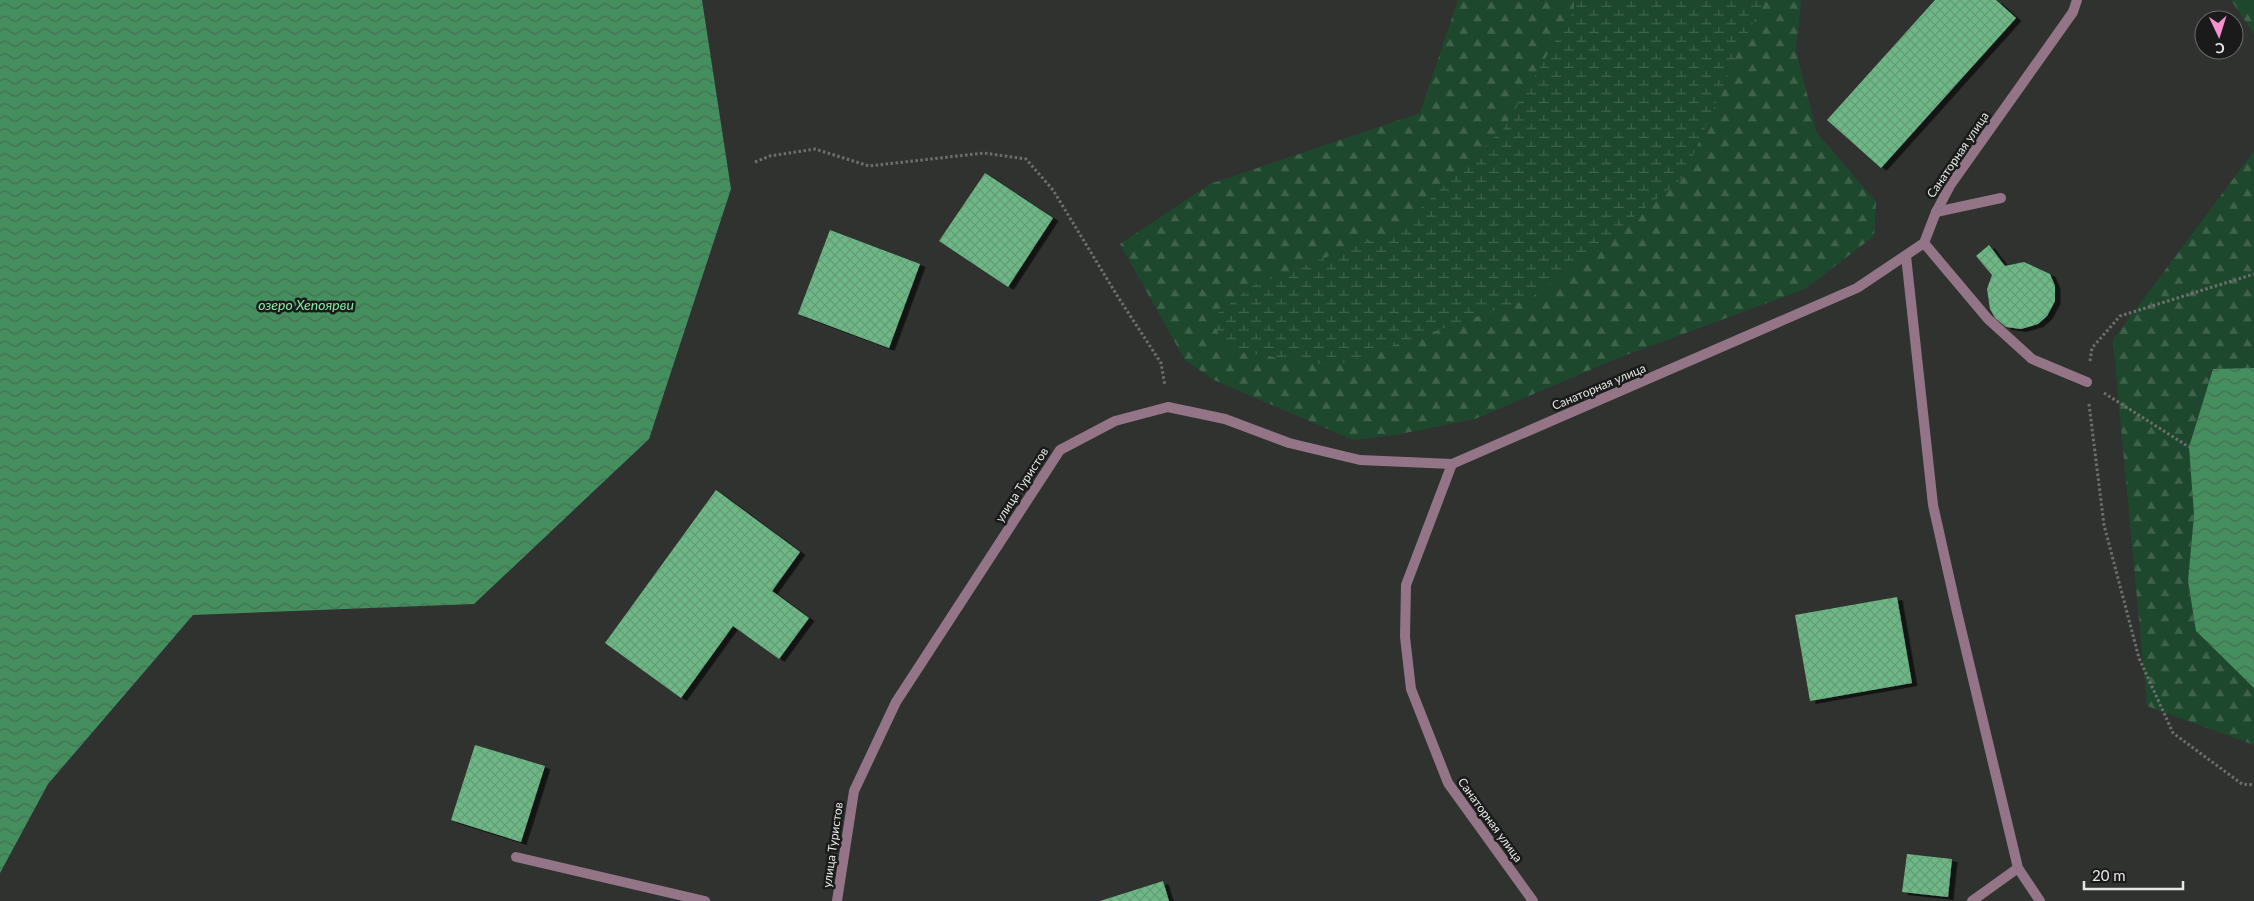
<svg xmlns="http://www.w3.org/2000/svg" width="2254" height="901" viewBox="0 0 2254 901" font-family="Lato,sans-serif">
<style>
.forest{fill:url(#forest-firs)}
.wetland{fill:url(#wetland-marsh)}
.water{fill:url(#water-waves)}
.building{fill:url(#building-cross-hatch);filter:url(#shadow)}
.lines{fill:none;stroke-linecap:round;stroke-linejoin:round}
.path{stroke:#6d6f6d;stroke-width:3;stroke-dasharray:2.5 2.5;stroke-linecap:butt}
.service{stroke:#947587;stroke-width:10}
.minor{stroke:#947587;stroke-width:10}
.labels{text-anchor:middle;stroke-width:5;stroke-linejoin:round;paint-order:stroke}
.street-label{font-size:12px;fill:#e6e8e6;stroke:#191a19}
.water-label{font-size:14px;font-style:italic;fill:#85e9a5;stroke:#191a19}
</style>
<defs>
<pattern id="forest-firs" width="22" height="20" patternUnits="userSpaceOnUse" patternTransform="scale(1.25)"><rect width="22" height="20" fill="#1e482d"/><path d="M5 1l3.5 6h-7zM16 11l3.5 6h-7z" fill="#3f624b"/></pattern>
<pattern id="wetland-marsh" width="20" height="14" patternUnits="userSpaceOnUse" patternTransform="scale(1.25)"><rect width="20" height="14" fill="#1e482d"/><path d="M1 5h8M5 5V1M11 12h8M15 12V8" fill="none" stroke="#3f624b"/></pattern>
<pattern id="water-waves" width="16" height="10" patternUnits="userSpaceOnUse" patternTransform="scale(1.25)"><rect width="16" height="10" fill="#458e5e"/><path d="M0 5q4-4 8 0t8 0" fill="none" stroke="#457154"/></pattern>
<pattern id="building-cross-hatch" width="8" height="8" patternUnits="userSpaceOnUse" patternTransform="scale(1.25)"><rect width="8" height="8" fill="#6eb886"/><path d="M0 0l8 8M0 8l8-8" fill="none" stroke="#649c76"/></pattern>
<filter id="shadow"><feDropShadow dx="5.5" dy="3" stdDeviation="0" flood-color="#0009"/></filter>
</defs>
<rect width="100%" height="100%" fill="#303230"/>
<path class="forest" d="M 1458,0 L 1801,0 L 1796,51 L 1817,133 L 1876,202 L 1874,236 L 1805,289 L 1618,358 L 1475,419 L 1395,435 L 1353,440 L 1212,379 L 1185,360 L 1120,244 L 1210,184 L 1420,113 Z
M 2231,0 L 2254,0 L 2254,34 Z
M 2254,151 L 2254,368 L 2213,369 L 2189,447 L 2194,515 L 2188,581 L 2196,631 L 2254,688 L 2254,745 L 2147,706 L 2113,340 Z"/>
<path class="wetland" d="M 1574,0 L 1765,0 L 1739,50 L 1683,178 L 1531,298 L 1334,366 L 1227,350 L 1211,319 L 1252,286 L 1399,229 L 1504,128 L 1574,10 Z"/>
<path class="water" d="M 0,0 L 702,0 L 731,189 L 649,439 L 474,604 L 193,615 L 48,784 L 0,873 Z
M 2254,368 L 2254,688 L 2196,631 L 2188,581 L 2194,515 L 2189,447 L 2213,369 Z"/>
<path class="building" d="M 1935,0 L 1996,0 L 2016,18 L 1881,168 L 1827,120 Z
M 985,173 L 1053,218 L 1008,287 L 939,241 Z
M 830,230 L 920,264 L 889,348 L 798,314 Z
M 1989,245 L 2005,266 L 2024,262 L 2050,274 L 2055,286 L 2055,301 L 2047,316 L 2038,324 L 2021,329 L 2006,327 L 1995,318 L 1990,309 L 1987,289 L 1992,275 L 1976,256 Z
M 716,490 L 800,552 L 772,591 L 809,618 L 779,659 L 733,626 L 681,698 L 605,643 Z
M 1897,597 L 1912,683 L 1810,701 L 1795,615 Z
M 475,745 L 545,766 L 521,842 L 451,820 Z
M 1907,854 L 1952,859 L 1948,897 L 1902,892 Z
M 1163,881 L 1169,901 L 1100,901 Z"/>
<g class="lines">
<path class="path" d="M 755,162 L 770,156 L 815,149 L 869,166 L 984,153 L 1026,159 L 1053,190 L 1118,297 L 1161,363 L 1165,386
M 2090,361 L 2092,348 L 2120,316 L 2254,274
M 2104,393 L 2189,447
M 2089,404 L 2104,525 L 2139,658 L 2173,733 L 2242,784 L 2254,785"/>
<path class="service" d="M 1936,212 L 2001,198
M 1924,243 L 1988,319 L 2032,359 L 2087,382
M 1906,256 L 1933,505 L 1957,612 L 2018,868 L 2040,901
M 516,857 L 705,901
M 1972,901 L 2018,868"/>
<path class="minor" d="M 837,901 L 854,791 L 896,702 L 1060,450 L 1115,421 L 1168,407 L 1225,419 L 1289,443 L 1360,460 L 1452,464
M 1533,901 L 1448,783 L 1411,689 L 1405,637 L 1406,585 L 1452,464 L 1857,288 L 1924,243 L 1936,212 L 1951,184 L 2073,12 L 2077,0"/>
</g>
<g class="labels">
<g class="street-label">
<text transform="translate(1958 155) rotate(-56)" y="4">Санаторная улица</text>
<text transform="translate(1599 387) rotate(-23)" y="4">Санаторная улица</text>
<text transform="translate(1022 485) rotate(-57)" y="4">улица Туристов</text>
<text transform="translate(1490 820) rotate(54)" y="4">Санаторная улица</text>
<text transform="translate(833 845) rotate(-82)" y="4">улица Туристов</text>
</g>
<g class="water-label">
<text x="306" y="310">озеро Хепоярви</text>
</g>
</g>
<g transform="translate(2219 35) rotate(176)"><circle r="24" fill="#191a19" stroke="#6b6c6b"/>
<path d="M0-4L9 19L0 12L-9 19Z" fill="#f690cf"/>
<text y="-8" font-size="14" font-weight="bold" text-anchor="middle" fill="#e6e8e6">С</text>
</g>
<path d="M2084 881v8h99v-8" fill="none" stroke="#e6e8e6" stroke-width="2.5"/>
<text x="2092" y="881" font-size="15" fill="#e6e8e6" stroke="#191a19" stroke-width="4" paint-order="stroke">20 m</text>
</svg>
